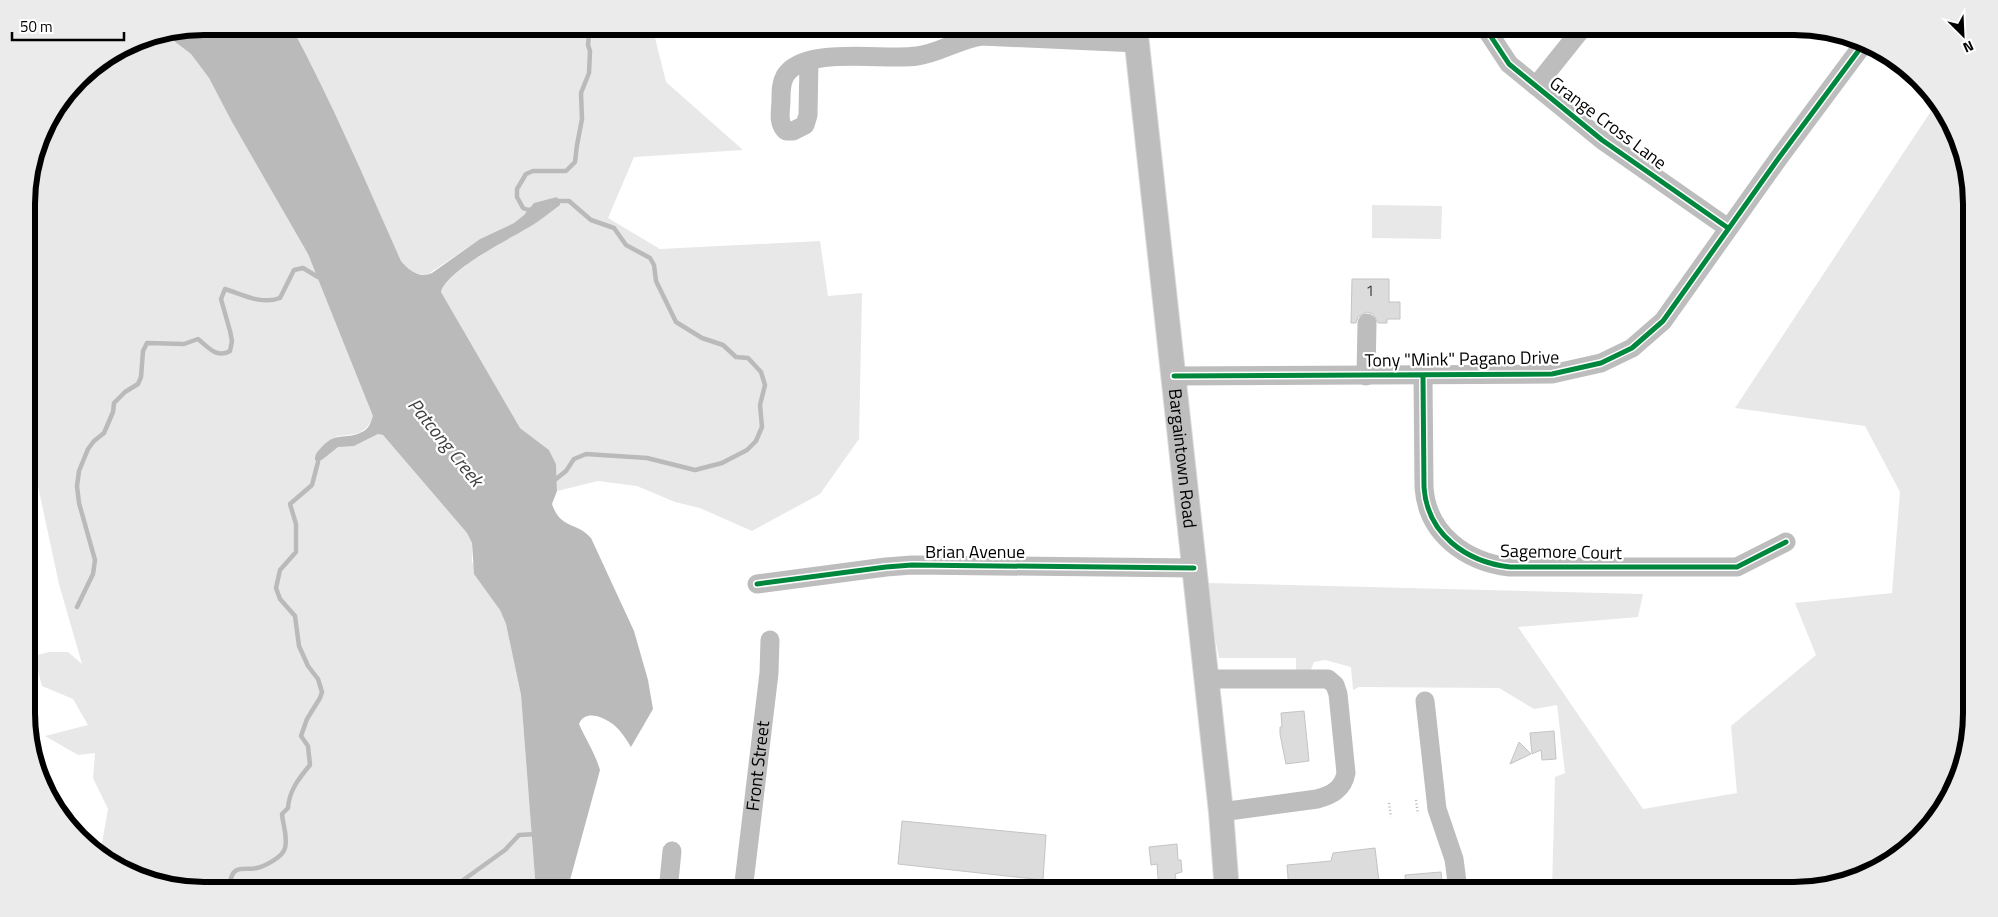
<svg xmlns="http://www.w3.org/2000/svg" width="1998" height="917" viewBox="0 0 1998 917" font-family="'Titillium Web',sans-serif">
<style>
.green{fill:#e8e8e8}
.water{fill:#bababa}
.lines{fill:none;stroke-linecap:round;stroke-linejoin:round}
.stream{stroke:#bababa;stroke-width:4.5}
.building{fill:#dcdcdc;stroke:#c4c4c4}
.major-casing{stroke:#dbdbdb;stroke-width:26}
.path{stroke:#b8b8b8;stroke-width:2.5;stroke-dasharray:1 2.5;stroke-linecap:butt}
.minor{stroke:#bdbdbd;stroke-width:19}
.major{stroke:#bdbdbd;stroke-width:24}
.cycleway-casing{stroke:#fff;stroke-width:8}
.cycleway{stroke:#00873e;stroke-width:5}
.labels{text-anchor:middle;stroke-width:4.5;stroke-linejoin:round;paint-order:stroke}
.number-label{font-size:15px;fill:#373737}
.street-label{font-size:18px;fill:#000;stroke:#fff}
.water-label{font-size:19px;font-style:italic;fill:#3e3e3e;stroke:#fff}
.rim{fill:none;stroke:#000;stroke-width:6}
</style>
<rect width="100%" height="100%" fill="#fff"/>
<path class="green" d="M 291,26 L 652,26 L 666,82 L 743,150 L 634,157 L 608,218 L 660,249 L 820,241 L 828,296 L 862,293 L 859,439 L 820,494 L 752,531 L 700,508 L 675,502 L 637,486 L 598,481 L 557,491 L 556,464 L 549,450 L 520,428 L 441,292 C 447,271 511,238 530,226 C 541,220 551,210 560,202 L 557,197 L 531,206 L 524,215 L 514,223 L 480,239 L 427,275 C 416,275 407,269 401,261 C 366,182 332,102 291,26 Z
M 165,34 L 191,54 L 209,78 L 232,122 L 308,254 L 374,416 C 364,436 356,434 337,436 L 323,459 L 338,446 L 354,446 L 378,434 L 383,435 L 467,533 L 472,543 L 472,562 L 500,610 L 506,624 L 521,695 L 536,891 L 204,891 L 136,877 L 107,855 L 102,843 L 108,809 L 93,778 L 95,753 L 78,755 L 45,736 L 88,725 L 73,699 L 42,686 L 34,656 L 49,652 L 68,652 L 82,664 L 59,584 L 27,435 L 27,192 L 45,125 L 87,71 L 136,40 Z
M 1937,102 L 1970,181 L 1972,713 L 1958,781 L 1935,821 L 1893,861 L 1805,890 L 1552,890 L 1555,777 L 1565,773 L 1557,705 L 1534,709 L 1499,688 L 1359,687 L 1353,690 L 1351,667 L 1325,660 L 1314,662 L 1310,672 L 1296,671 L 1296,658 L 1219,658 L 1211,618 L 1208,583 L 1643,594 L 1638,617 L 1518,627 L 1643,809 L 1737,793 L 1731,726 L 1816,655 L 1795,603 L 1892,593 L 1900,492 L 1865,426 L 1735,408 Z
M 1372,205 L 1442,206 L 1441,239 L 1372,238 Z"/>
<path class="water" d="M 204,26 L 291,26 C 332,102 366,182 401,261 C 408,270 420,279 432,273 L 480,239 L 514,223 L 524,215 L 534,203 L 557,197 L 560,202 L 560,205 C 550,212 541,220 531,226 C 511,238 447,270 441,292 L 520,428 L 549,450 L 556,464 L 557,491 L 552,504 C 561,530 576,521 591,538 L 634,631 L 648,680 L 653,709 L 631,747 C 626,739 621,731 614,725 C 604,717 585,709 579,724 C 586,740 595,753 600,770 L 567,891 L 536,891 L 521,695 L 506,624 L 500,610 L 474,574 L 472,543 L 467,533 L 383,435 L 378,434 L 354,446 L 338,447 L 323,459 L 318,462 L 315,460 C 315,455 316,453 320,449 C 336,430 344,441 362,432 C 369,429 371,422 373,416 L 308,254 L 232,122 L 209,78 L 191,54 L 165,34 Z"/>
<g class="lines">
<path class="stream" d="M 555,201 L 569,201 L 591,220 L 614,228 L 626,245 L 650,258 L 654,265 L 656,281 L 676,322 L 702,338 L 723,345 L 736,357 L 748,358 L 761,372 L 765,385 L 760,405 L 762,427 L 756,441 L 747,450 L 722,463 L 695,470 L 647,458 L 586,454 L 574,459 L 566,471 L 556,479
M 533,209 L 528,210 L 523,208 L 517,197 L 517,189 L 526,174 L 533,171 L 566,171 L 575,162 L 577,145 L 582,119 L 581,93 L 589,73 L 590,51 L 588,45 L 589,34 L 577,26
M 77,607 L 93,574 L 95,560 L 79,503 L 77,486 L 79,471 L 88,449 L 94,441 L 104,433 L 113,412 L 114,403 L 125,392 L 138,384 L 141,377 L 143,351 L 147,343 L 184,344 L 198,339 C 208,347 217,359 230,351 L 232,341 L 230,331 L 221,299 L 225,289 C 244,295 261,305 280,298 L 294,270 L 303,268 L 318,277
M 230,883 C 233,863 244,871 257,868 C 265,866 283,857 285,848 C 288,836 283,826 282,814 L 288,808 C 289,791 299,778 310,765 L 308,746 L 301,736 L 307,719 L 320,698 L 322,692 L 318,679 L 308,666 L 299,646 L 295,616 L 280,599 L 276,588 L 280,570 L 296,552 L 296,524 L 290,504 L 312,485 L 318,462
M 448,891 L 505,850 L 519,835 L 537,834"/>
</g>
<path class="building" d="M 1352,279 L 1389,279 L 1389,302 L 1400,302 L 1400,319 L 1387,319 L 1387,323 L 1378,323 L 1373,314 L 1367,312 L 1358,317 L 1356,323 L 1351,323 Z
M 1304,711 L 1309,761 L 1286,764 L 1280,734 L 1280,727 L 1282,727 L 1281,713 Z
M 1554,731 L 1556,759 L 1542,760 L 1541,750 L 1532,754 L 1530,733 Z
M 1519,742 L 1531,754 L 1510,764 Z
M 902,821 L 1046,835 L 1043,880 L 898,864 Z
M 1177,844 L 1178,860 L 1181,860 L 1182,872 L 1175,874 L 1178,891 L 1159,891 L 1157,864 L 1151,865 L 1149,847 Z
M 1375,848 L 1380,890 L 1289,890 L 1287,865 L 1331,861 L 1333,853 Z
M 1441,872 L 1443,890 L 1406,890 L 1405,875 Z"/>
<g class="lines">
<g class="major-casing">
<g id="major">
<path id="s2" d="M 1135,26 L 1221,812 L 1227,891"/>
</g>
</g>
<path class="path" d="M 1416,800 L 1418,814
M 1389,803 L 1391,817"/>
<g class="minor">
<path d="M 1484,26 L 1509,64 L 1536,86 L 1602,140 L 1728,228"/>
<path d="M 809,61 L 808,115 L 805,125 L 793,131 L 786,131 C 777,123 781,110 781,99 C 781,91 781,83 785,76 C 803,45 886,61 917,56 C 940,53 959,39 982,36 L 1137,43"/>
<path d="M 1536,86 L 1584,26"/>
<path d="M 1174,376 L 1552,374 L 1601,363 L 1632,348 L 1663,321 L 1778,159 L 1865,42"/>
<path d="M 1366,376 L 1367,323"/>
<path d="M 1423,376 L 1424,487 C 1427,534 1466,562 1510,567 L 1737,567 L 1786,542"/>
<path d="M 757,584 L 886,567 L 912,565 L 1194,568"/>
<path d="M 1206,679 L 1328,679 L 1335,685 L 1338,694 L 1346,773 C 1343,789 1332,795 1317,799 L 1221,812"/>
<path d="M 1425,701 L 1437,809 L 1454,859 L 1458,890"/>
<path d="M 668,891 L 672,851"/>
<path id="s1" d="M 743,891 L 769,673 L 770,640"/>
</g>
<use href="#major" class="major"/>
<g class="cycleway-casing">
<path id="cycleway" d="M 1484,26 L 1509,64 L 1536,86 L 1602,140 L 1728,228
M 1174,376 L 1552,374 L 1601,363 L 1632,348 L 1663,321 L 1778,159 L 1865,42
M 1423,376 L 1424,487 C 1427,534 1466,562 1510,567 L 1737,567 L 1786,542
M 757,584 L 886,567 L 912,565 L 1194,568"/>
</g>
<use href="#cycleway" class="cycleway"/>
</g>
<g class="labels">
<g class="number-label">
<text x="1370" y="296">1</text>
</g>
<g class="street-label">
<text transform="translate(1608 123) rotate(37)" y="6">Grange Cross Lane</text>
<text transform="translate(1462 359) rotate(-1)" y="6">Tony "Mink" Pagano Drive</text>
<text dy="6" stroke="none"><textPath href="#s2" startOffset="435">Bargaintown Road</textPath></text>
<text x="975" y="558">Brian Avenue</text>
<text transform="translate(1561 552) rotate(1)" y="6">Sagemore Court</text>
<text dy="6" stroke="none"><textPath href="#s1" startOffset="126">Front Street</textPath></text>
</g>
<g class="water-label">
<text transform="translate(446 442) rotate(51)" y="7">Patcong Creek</text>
</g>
</g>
<path d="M0 0H1998V917H0ZM204 35H1794A169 169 0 0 1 1963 204V713A169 169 0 0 1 1794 882H204A169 169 0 0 1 35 713V204A169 169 0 0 1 204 35Z" fill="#ebebeb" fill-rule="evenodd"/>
<path class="rim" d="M204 35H1794A169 169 0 0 1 1963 204V713A169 169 0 0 1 1794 882H204A169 169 0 0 1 35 713V204A169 169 0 0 1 204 35Z"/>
<g transform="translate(1963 35) rotate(156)" stroke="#ffffff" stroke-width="4" paint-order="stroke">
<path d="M0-4L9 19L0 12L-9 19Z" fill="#000000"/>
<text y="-8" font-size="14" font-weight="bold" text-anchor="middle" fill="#000000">N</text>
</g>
<path d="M12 32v8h112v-8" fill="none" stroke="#000000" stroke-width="2.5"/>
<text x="20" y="32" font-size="15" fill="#000000" stroke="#ffffff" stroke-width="4" paint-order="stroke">50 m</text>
</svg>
